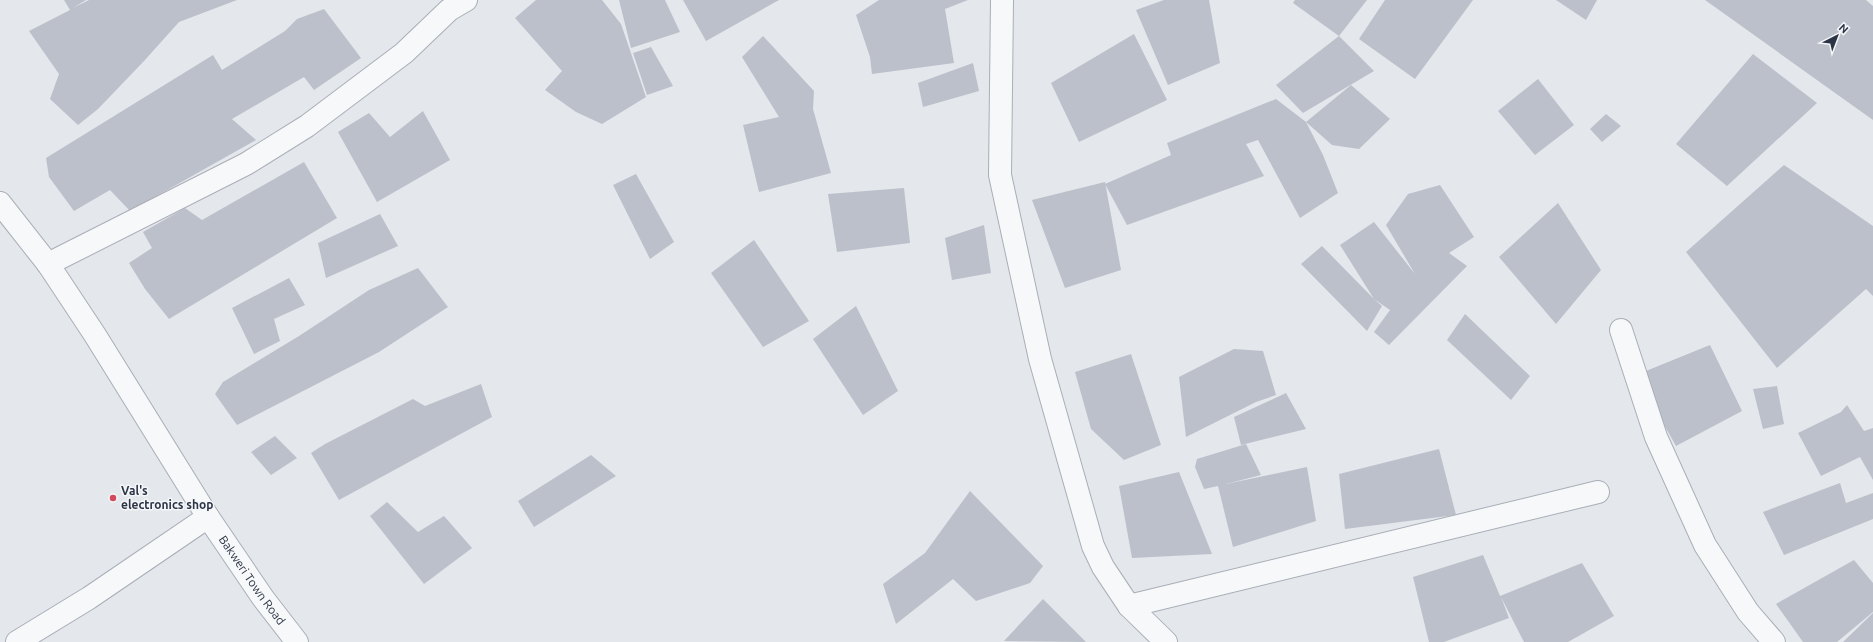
<svg xmlns="http://www.w3.org/2000/svg" width="1873" height="642" viewBox="0 0 1873 642" font-family="Ubuntu,sans-serif">
<style>
.building{fill:#bbc0ca}
.lines{fill:none;stroke-linecap:round;stroke-linejoin:round}
.minor-casing{stroke:#a9aeb7;stroke-width:24}
.minor{stroke:#f7f8fa;stroke-width:22}
.poi-dot{fill:#d1495b;stroke:#f4f6f9;stroke-width:1.5}
.labels{text-anchor:middle;stroke-width:3;stroke-linejoin:round;paint-order:stroke}
.poi-label{font-size:12px;font-weight:bold;fill:#2b3445;stroke:#f4f6f9;text-anchor:start}
.street-label{font-size:12px;fill:#2b3445;stroke:#f4f6f9}
</style>
<rect width="100%" height="100%" fill="#e4e7ec"/>
<path class="building" d="M 64,0 L 86,0 L 73,8 L 89,0 L 237,0 L 179,22 L 144,61 L 98,109 L 78,125 L 50,99 L 59,74 L 29,31 L 70,10 Z
M 536,0 L 602,0 L 621,24 L 646,97 L 602,124 L 576,112 L 545,90 L 562,71 L 515,18 Z
M 619,0 L 665,0 L 680,32 L 631,48 Z
M 683,0 L 779,0 L 706,41 Z
M 879,0 L 968,0 L 945,9 L 954,63 L 872,74 L 870,57 L 856,15 Z
M 1164,0 L 1209,0 L 1220,63 L 1168,85 L 1136,10 Z
M 1295,0 L 1367,0 L 1339,36 L 1293,3 Z
M 1385,0 L 1473,0 L 1415,79 L 1359,39 Z
M 1556,0 L 1597,0 L 1586,20 Z
M 1705,0 L 1866,0 L 1873,6 L 1873,120 Z
M 324,9 L 361,58 L 314,90 L 304,77 L 232,119 L 256,140 L 130,211 L 110,190 L 74,211 L 49,177 L 46,158 L 213,55 L 222,70 L 285,31 L 297,19 Z
M 1134,34 L 1167,100 L 1079,142 L 1051,83 Z
M 763,36 L 814,91 L 813,109 L 831,173 L 759,192 L 743,125 L 779,117 L 742,57 Z
M 1339,36 L 1374,71 L 1303,113 L 1276,85 Z
M 651,47 L 673,86 L 647,95 L 633,53 Z
M 1753,54 L 1817,103 L 1727,186 L 1676,144 Z
M 973,63 L 979,91 L 923,107 L 918,83 Z
M 1538,79 L 1574,125 L 1535,155 L 1498,111 Z
M 1351,85 L 1390,119 L 1359,149 L 1332,145 L 1306,122 L 1323,155 L 1338,193 L 1300,218 L 1258,140 L 1246,144 L 1264,176 L 1127,225 L 1105,184 L 1171,155 L 1167,143 L 1276,99 L 1306,122 Z
M 423,111 L 450,160 L 377,202 L 338,132 L 369,113 L 390,137 Z
M 1606,114 L 1621,126 L 1602,142 L 1590,129 Z
M 304,162 L 337,218 L 169,319 L 145,289 L 129,263 L 152,248 L 143,232 L 185,208 L 202,220 Z
M 1784,165 L 1873,226 L 1873,296 L 1866,289 L 1777,368 L 1686,252 Z
M 636,174 L 674,242 L 650,259 L 613,185 Z
M 1105,182 L 1121,270 L 1065,288 L 1032,200 Z
M 1440,185 L 1474,237 L 1449,253 L 1467,266 L 1389,345 L 1374,332 L 1390,310 L 1374,299 L 1382,306 L 1367,331 L 1301,264 L 1322,246 L 1374,299 L 1340,245 L 1374,222 L 1415,274 L 1386,225 L 1408,194 Z
M 904,188 L 910,243 L 837,252 L 828,194 Z
M 1558,203 L 1601,270 L 1556,324 L 1499,257 Z
M 380,214 L 398,246 L 326,278 L 318,243 Z
M 984,225 L 991,273 L 952,280 L 945,238 Z
M 754,240 L 809,321 L 763,347 L 711,273 Z
M 418,268 L 448,307 L 379,352 L 237,425 L 215,394 L 223,382 L 299,336 L 369,290 Z
M 289,278 L 305,305 L 274,319 L 280,341 L 254,354 L 232,308 Z
M 856,306 L 898,391 L 863,415 L 813,339 Z
M 1465,314 L 1530,376 L 1511,400 L 1447,340 Z
M 1710,345 L 1742,411 L 1676,446 L 1636,375 Z
M 1234,349 L 1263,351 L 1276,395 L 1256,402 L 1186,437 L 1179,377 Z
M 1131,354 L 1161,445 L 1124,460 L 1091,429 L 1075,372 Z
M 481,384 L 492,417 L 339,500 L 311,453 L 325,444 L 413,399 L 425,406 Z
M 1777,386 L 1784,424 L 1763,429 L 1753,389 Z
M 1286,393 L 1306,429 L 1241,445 L 1234,417 Z
M 1847,405 L 1864,431 L 1873,428 L 1873,480 L 1860,457 L 1821,476 L 1798,433 L 1841,412 Z
M 275,436 L 297,458 L 271,475 L 251,452 Z
M 1246,444 L 1261,475 L 1226,484 L 1307,467 L 1316,521 L 1233,547 L 1218,486 L 1204,489 L 1195,467 L 1197,459 Z
M 1439,449 L 1456,515 L 1345,529 L 1339,474 Z
M 591,455 L 616,476 L 534,527 L 518,501 Z
M 1179,472 L 1212,554 L 1132,558 L 1119,486 Z
M 1840,483 L 1846,503 L 1873,493 L 1873,519 L 1784,555 L 1763,512 Z
M 970,491 L 1043,566 L 1030,583 L 976,601 L 953,579 L 896,624 L 883,584 L 925,553 Z
M 387,502 L 418,532 L 444,516 L 472,548 L 424,584 L 370,516 Z
M 1483,555 L 1500,596 L 1582,563 L 1614,616 L 1568,642 L 1524,642 L 1501,597 L 1509,618 L 1444,642 L 1429,642 L 1413,577 Z
M 1854,560 L 1873,583 L 1873,612 L 1837,642 L 1803,642 L 1776,604 Z
M 1043,599 L 1086,642 L 1004,641 Z
M 1873,613 L 1873,642 L 1843,642 Z"/>
<g class="lines">
<g class="minor-casing">
<g id="minor">
<path d="M 1002,0 L 1000,175 L 1040,359 L 1093,546 L 1103,567 L 1129,606 L 1166,642"/>
<path id="s1" d="M 0,203 L 48,264 L 95,335 L 208,517 L 263,598 L 297,642"/>
<path d="M 48,264 L 246,164 L 307,126 L 404,53 L 449,10 L 466,0"/>
<path d="M 1621,330 L 1656,437 L 1705,545 L 1748,612 L 1774,642"/>
<path d="M 1129,606 L 1598,492"/>
<path d="M 17,642 L 89,598 L 208,517"/>
</g>
</g>
<use href="#minor" class="minor"/>
</g>
<circle class="poi-dot" cx="113" cy="498" r="4"/>
<g class="labels">
<g class="poi-label">
<text x="121" y="495">Val's<tspan x="121" dy="14">electronics shop</tspan></text>
</g>
<g class="street-label">
<text dy="4" stroke="none"><textPath href="#s1" startOffset="454">Bakweri Town Road</textPath></text>
</g>
</g>
<g transform="translate(1837 36) rotate(42)" stroke="#f4f6f9" stroke-width="3" paint-order="stroke">
<path d="M0-3L7 15L0 10L-7 15Z" fill="#2b3445"/>
<text y="-6" font-size="11" font-weight="bold" text-anchor="middle" fill="#2b3445">N</text>
</g>
</svg>
